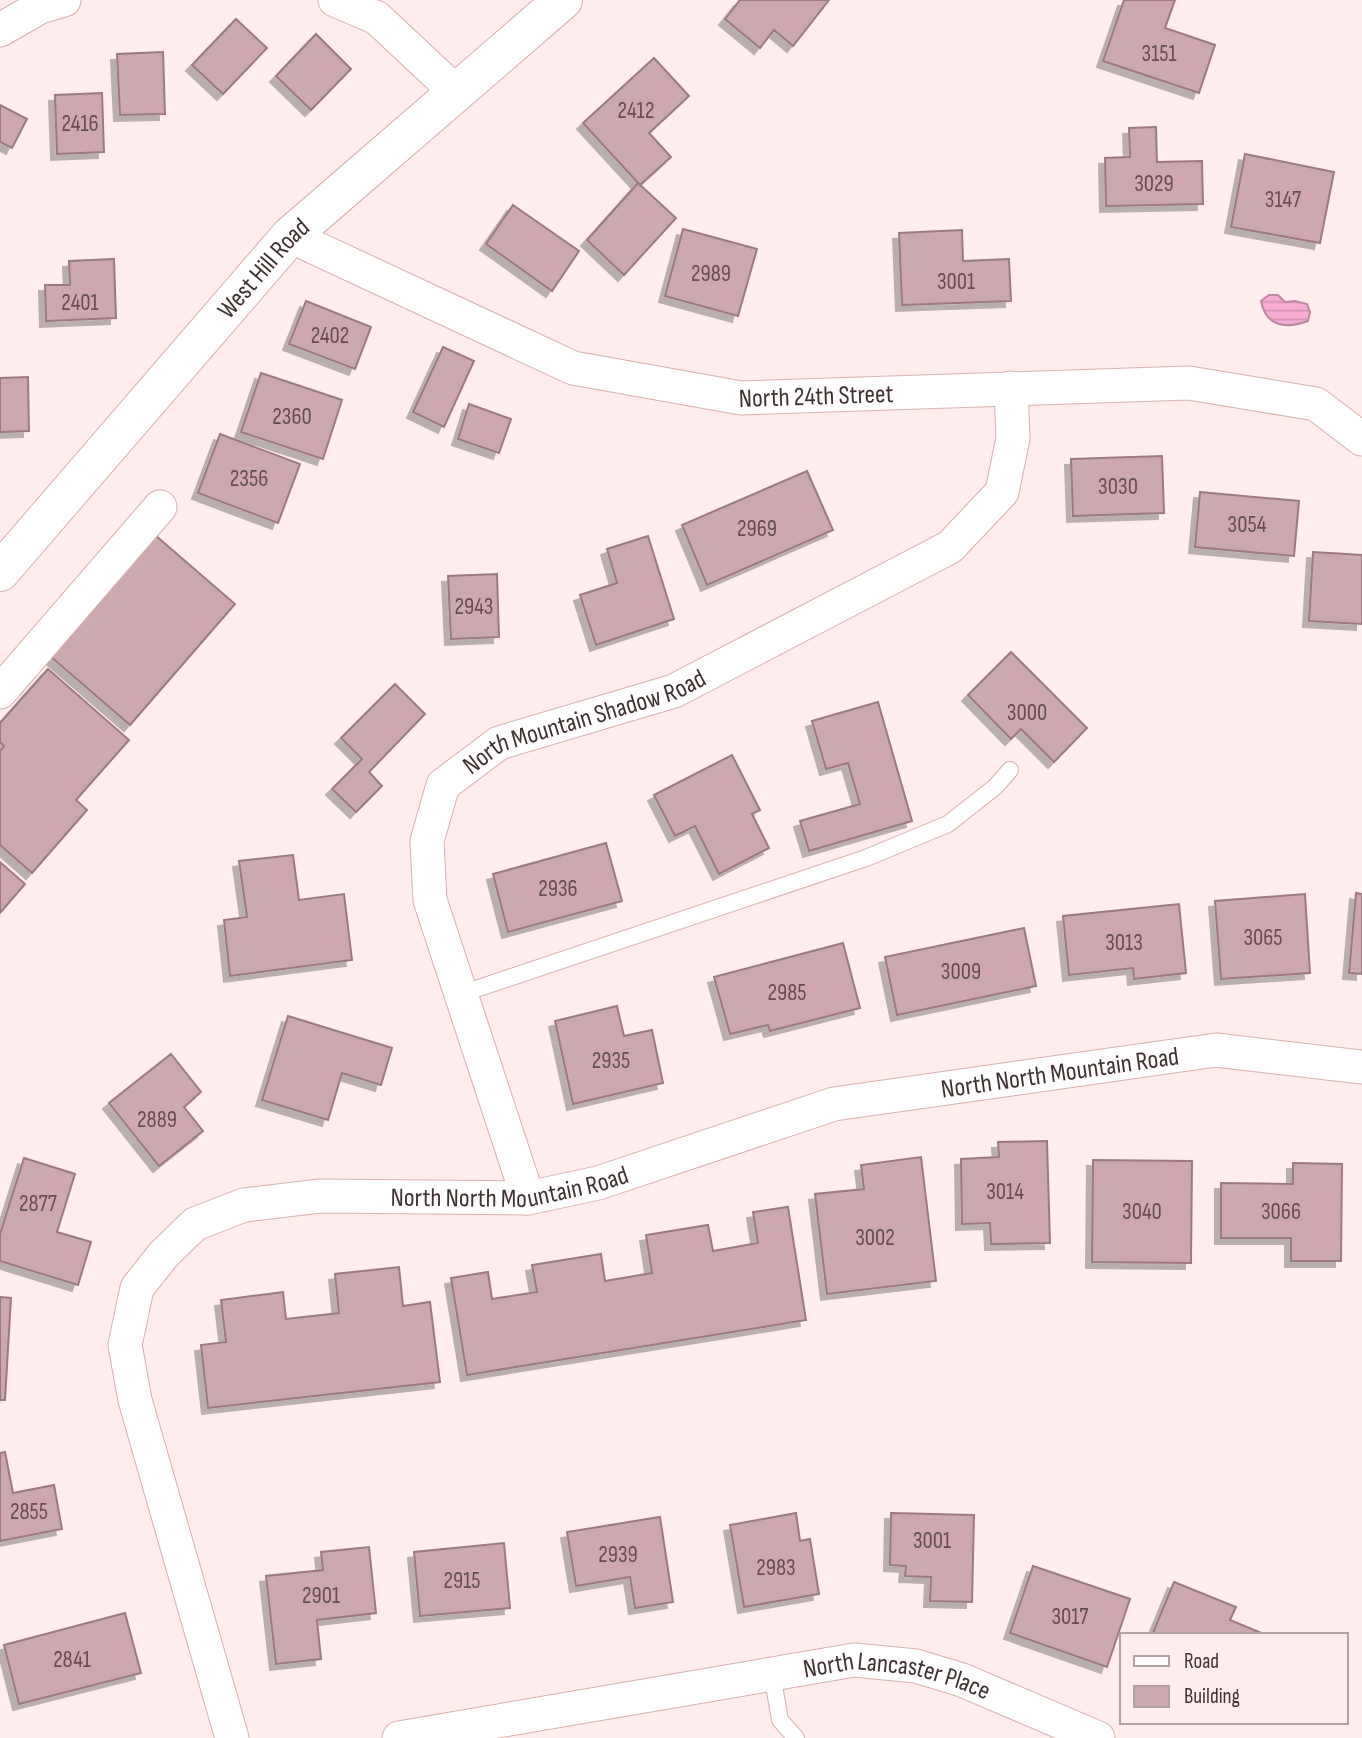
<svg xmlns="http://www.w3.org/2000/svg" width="1362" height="1738" viewBox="0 0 1362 1738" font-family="'Sofia Sans Condensed',sans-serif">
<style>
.water{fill:url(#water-rules);stroke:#bf87a2;stroke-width:2}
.building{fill:#cda8af;stroke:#9d7981;stroke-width:2;filter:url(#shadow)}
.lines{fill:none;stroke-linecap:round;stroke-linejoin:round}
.lane-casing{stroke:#d8b1ae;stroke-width:18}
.street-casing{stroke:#d8b1ae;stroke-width:35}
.secondary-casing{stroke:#d8b1ae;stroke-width:40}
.lane{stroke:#fff;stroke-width:16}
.street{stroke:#fff;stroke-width:33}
.secondary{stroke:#fff;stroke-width:38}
.labels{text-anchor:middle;stroke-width:5;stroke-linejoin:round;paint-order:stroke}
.number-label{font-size:23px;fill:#634f50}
.street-label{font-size:26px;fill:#403130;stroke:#ffeeed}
</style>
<defs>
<pattern id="water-rules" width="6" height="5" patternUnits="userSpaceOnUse" patternTransform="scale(1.75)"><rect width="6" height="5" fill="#f6acd3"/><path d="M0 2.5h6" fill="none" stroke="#d494b5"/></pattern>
<filter id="shadow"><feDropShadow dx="-6" dy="6" stdDeviation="0" flood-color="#0004"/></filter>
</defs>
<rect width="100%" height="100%" fill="#ffeeed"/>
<path class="water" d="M 1269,295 L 1278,295 L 1285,302 L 1295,301 L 1307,304 L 1310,312 L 1308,321 C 1286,329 1266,327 1261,301 Z"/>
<path class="building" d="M 740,0 L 829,0 L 793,46 L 774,30 L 760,48 L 725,19 Z
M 1124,0 L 1175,0 L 1165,28 L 1215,45 L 1199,93 L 1103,61 Z
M 236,19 L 267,48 L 223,94 L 192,65 Z
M 316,34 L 351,69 L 311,110 L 276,76 Z
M 163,52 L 165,114 L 120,115 L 117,54 Z
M 654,58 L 689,96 L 649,133 L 671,157 L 640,185 L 583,123 Z
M 102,93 L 104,152 L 57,154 L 55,95 Z
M 0,105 L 27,119 L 12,148 L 0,142 Z
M 1156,127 L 1157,162 L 1202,161 L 1203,204 L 1106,206 L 1105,158 L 1130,157 L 1129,128 Z
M 1245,154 L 1334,172 L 1320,243 L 1231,227 Z
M 638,183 L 676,218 L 624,275 L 587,240 Z
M 513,205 L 579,251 L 552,291 L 486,244 Z
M 683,229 L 757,249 L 738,316 L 665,296 Z
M 962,230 L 963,261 L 1009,259 L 1011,301 L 902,305 L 899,233 Z
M 114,259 L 116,318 L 46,321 L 45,285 L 70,285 L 69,261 Z
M 306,301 L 371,327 L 355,369 L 289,344 Z
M 443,347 L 474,361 L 444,427 L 413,412 Z
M 261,373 L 342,400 L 323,459 L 241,432 Z
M 28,377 L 29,431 L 0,432 L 0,378 Z
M 469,404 L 511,419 L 499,453 L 458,439 Z
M 220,434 L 300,464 L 278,523 L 198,493 Z
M 1162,456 L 1164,513 L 1073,516 L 1071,459 Z
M 807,471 L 833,530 L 707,585 L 682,525 Z
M 1200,492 L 1299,501 L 1294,556 L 1195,547 Z
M 155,535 L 235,604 L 130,725 L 50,656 Z
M 648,536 L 674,619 L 596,645 L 580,595 L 617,583 L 607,549 Z
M 1313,552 L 1362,555 L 1362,624 L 1309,621 Z
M 497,574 L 499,637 L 451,639 L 448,576 Z
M 1011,652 L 1087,728 L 1054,762 L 1021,729 L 1011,739 L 968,695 Z
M 48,669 L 129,740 L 76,800 L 87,810 L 32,873 L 0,845 L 0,751 L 4,746 L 0,742 L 0,723 Z
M 395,684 L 425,714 L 369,772 L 382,786 L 356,812 L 332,789 L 362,759 L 341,738 Z
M 878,702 L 912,821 L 809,851 L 800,821 L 860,804 L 848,763 L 826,769 L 812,721 Z
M 732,755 L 760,810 L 752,814 L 769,848 L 719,874 L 695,826 L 675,836 L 654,795 Z
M 606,843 L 622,901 L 508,932 L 493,874 Z
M 293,855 L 299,900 L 344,894 L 352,960 L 230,976 L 224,920 L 247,917 L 239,861 Z
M 0,862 L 25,884 L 0,913 Z
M 1356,893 L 1362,894 L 1362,974 L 1349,973 Z
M 1305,894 L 1310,973 L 1221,979 L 1215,901 Z
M 1179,904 L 1186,973 L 1134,979 L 1133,968 L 1069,975 L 1063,916 Z
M 1024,928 L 1036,986 L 897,1015 L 885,957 Z
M 843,943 L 860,1008 L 770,1031 L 768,1025 L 730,1034 L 714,977 Z
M 617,1006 L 624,1036 L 652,1030 L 663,1083 L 573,1104 L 555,1021 Z
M 288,1016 L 392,1048 L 381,1085 L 342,1073 L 328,1120 L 262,1100 Z
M 171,1054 L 201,1092 L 184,1107 L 203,1131 L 159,1166 L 109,1103 Z
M 1047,1141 L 1050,1243 L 991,1244 L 990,1223 L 962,1224 L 961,1159 L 999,1157 L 998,1142 Z
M 921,1157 L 936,1281 L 827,1294 L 815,1194 L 864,1189 L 861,1165 Z
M 24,1158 L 75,1174 L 57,1232 L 91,1242 L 78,1285 L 0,1261 L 0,1234 Z
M 1093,1160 L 1192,1161 L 1191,1263 L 1092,1262 Z
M 1293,1163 L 1342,1164 L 1341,1261 L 1291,1261 L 1291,1238 L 1221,1238 L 1221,1183 L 1293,1184 Z
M 788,1207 L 806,1320 L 467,1375 L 451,1278 L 488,1272 L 492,1299 L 537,1292 L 532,1265 L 601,1254 L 605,1281 L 652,1273 L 646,1235 L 708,1225 L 713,1251 L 758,1243 L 753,1212 Z
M 399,1267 L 403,1306 L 430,1302 L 440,1382 L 208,1408 L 201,1345 L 226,1342 L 221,1300 L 283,1292 L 286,1319 L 339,1313 L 335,1274 Z
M 0,1297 L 11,1298 L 5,1400 L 0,1400 Z
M 5,1452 L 13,1493 L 54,1485 L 62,1529 L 0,1541 L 0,1453 Z
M 796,1513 L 800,1541 L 810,1539 L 819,1594 L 744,1607 L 730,1525 Z
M 891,1513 L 974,1515 L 972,1602 L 930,1601 L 931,1577 L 905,1576 L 906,1566 L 890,1565 Z
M 660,1517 L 673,1602 L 635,1608 L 630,1577 L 576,1586 L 567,1532 Z
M 504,1543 L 510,1608 L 420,1616 L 414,1552 Z
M 369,1547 L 376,1613 L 317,1620 L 321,1659 L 276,1664 L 266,1576 L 323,1570 L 321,1552 Z
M 1033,1566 L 1130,1599 L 1107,1667 L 1010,1633 Z
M 1174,1582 L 1236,1607 L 1230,1620 L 1266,1635 L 1152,1635 Z
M 125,1613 L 141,1673 L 19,1704 L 4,1645 Z"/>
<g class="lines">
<g class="lane-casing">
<path id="lane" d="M 461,994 L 866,858 L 948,824 L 995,787 L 1010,770
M 772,1674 L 780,1720 L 796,1738"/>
</g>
<g class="street-casing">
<g id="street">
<path d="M 335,0 L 377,18 L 457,93"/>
<path d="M 0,30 L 40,7 L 64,0"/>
<path id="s1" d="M 290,236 L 573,368 L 741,398 L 1189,383 L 1316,404 L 1362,439"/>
<path d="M 0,692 L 160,507"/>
<path id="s2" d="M 528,1198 L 430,900 L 427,841 L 443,785 L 499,743 L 674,691 L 950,547 L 1002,492 L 1013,438 L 1011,388"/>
<path id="s3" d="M 232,1738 L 135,1400 L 125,1345 L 137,1288 L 164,1254 L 195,1224 L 244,1205 L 320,1196 L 528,1198 L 598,1183 L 834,1104 L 1216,1050 L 1362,1067"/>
<path id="s4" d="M 399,1738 L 854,1660 L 916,1666 L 962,1680 L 1098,1738"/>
</g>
</g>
<g class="secondary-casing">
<g id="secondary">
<path id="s5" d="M 0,572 L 290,236 L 563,0"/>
</g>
</g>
<use href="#lane" class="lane"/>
<use href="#street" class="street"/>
<use href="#secondary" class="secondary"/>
</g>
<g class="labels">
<g class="number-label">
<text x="1159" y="61">3151</text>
<text x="636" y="118">2412</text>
<text x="80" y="131">2416</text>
<text x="1154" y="191">3029</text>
<text x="1283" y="207">3147</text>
<text x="711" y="281">2989</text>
<text x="956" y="289">3001</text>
<text x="80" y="310">2401</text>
<text x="330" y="343">2402</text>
<text x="292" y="424">2360</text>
<text x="249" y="486">2356</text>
<text x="1118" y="494">3030</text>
<text x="1247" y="532">3054</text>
<text x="757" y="536">2969</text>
<text x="474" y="614">2943</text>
<text x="1027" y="720">3000</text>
<text x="558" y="896">2936</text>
<text x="1263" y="945">3065</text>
<text x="1124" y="950">3013</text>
<text x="961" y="979">3009</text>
<text x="787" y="1000">2985</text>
<text x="611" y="1068">2935</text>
<text x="157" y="1127">2889</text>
<text x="1005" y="1199">3014</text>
<text x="38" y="1211">2877</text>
<text x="1142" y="1219">3040</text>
<text x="1281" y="1219">3066</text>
<text x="875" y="1245">3002</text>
<text x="29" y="1519">2855</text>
<text x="932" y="1548">3001</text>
<text x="618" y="1562">2939</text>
<text x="776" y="1575">2983</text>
<text x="462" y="1588">2915</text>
<text x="321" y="1603">2901</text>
<text x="1070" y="1624">3017</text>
<text x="72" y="1667">2841</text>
</g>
<g class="street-label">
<text dy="9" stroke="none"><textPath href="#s5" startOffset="402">West Hill Road</textPath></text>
<text dy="9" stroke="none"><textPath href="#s1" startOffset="558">North 24th Street</textPath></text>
<text dy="9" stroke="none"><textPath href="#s2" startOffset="588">North Mountain Shadow Road</textPath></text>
<text dy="9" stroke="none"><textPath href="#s3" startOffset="1438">North North Mountain Road</textPath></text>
<text dy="9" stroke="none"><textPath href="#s3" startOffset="872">North North Mountain Road</textPath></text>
<text dy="9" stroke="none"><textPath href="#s4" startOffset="506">North Lancaster Place</textPath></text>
</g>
</g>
<rect x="1120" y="1633" width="228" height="91" fill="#ffeeed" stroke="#b3a2a1" stroke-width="2"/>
<rect x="1134" y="1656" width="35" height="10" fill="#ffffff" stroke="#b3a2a1" stroke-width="2"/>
<text x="1184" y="1668" font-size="21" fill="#403130">Road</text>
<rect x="1134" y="1686" width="35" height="21" fill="#cda8af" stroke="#b3a2a1" stroke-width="2"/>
<text x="1184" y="1703" font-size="21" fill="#403130">Building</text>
</svg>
